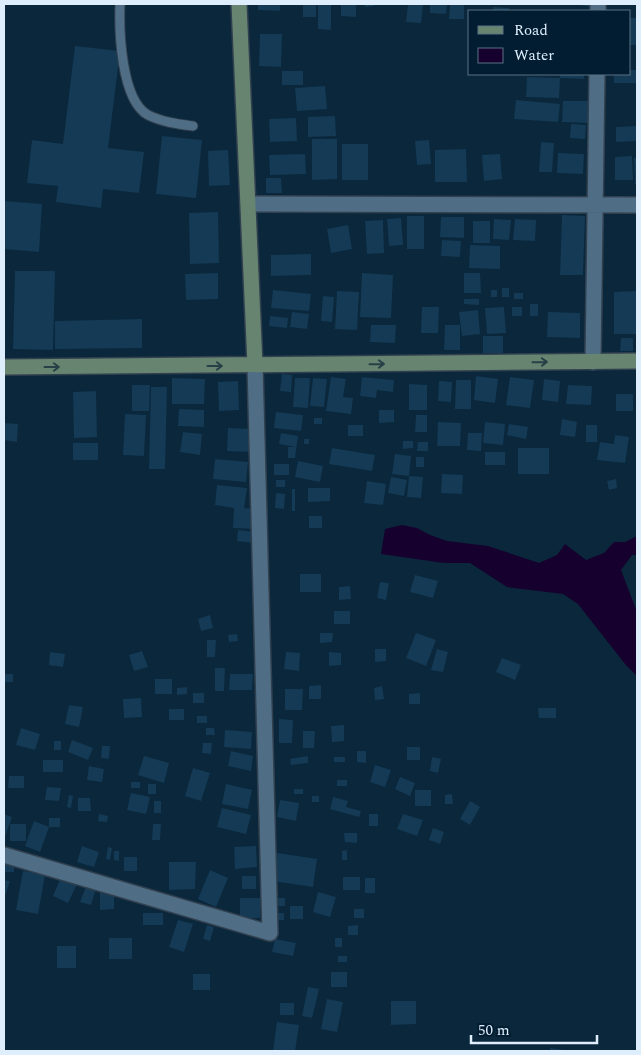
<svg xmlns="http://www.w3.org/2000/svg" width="641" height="1055" viewBox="0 0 641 1055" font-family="Spectral,serif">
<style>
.water{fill:#16002e}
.building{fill:#143a55}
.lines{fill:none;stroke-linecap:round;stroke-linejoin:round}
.lane-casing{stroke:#31404f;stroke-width:11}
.street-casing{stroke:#31404f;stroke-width:18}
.secondary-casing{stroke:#31404f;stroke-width:18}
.lane{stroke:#4f6d85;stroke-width:9}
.street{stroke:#4f6d85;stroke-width:15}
.secondary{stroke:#668470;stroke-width:15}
.oneway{stroke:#254147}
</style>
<rect width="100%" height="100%" fill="#0a273b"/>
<path class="water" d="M 402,525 L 417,528 L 430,535 L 447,541 L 488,546 L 539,563 L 557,555 L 565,544 L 586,560 L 604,553 L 614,542 L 625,542 L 637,536 L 637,555 L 632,555 L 621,570 L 637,612 L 637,676 L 625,664 L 578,604 L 563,594 L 507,587 L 470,563 L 444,563 L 381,554 L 385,529 Z"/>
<path class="building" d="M 258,4 L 280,4 L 280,11 L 258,10 Z
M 303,4 L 316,4 L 316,17 L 303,17 Z
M 318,4 L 331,4 L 331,30 L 318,29 Z
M 341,4 L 356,4 L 356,17 L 341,16 Z
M 365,4 L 374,4 L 374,6 L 365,7 Z
M 408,4 L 423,4 L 421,23 L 406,22 Z
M 430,4 L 447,4 L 446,14 L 430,13 Z
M 450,4 L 464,4 L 464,19 L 449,19 Z
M 576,4 L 590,4 L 590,7 Z
M 493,7 L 509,8 L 508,11 L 493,11 Z
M 630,18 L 637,18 L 637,45 L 630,45 Z
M 260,34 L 282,34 L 281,67 L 259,66 Z
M 75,46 L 120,51 L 108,148 L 144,152 L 139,193 L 103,189 L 101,208 L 56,202 L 58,186 L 27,183 L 32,140 L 63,144 Z
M 630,70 L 637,70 L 637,83 L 614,83 L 614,74 L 630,74 Z
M 282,71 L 303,71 L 303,85 L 282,85 Z
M 560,74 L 584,74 L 584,79 L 560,78 Z
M 527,77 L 560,78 L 559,98 L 526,97 Z
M 325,86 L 327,109 L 297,111 L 295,88 Z
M 516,100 L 560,104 L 558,122 L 514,119 Z
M 563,101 L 590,101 L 589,123 L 562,122 Z
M 335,116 L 336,136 L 308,137 L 308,117 Z
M 296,118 L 297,141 L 270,142 L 269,119 Z
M 571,124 L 586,125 L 585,139 L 570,138 Z
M 637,126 L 637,141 L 616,142 L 616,127 Z
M 162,136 L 202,140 L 196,198 L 156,194 Z
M 312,139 L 337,139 L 337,179 L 312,180 Z
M 429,140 L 431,164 L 417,165 L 415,141 Z
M 541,142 L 554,143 L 552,172 L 539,172 Z
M 342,144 L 368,144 L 368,180 L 342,180 Z
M 466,149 L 467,182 L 435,182 L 435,150 Z
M 228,150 L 230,185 L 209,186 L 208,151 Z
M 558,153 L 584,154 L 583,174 L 557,173 Z
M 305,154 L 306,174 L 270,175 L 269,155 Z
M 500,154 L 502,179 L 484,181 L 482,155 Z
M 632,156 L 633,180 L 615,180 L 615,157 Z
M 634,158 L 637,158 L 637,184 L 635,184 Z
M 266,178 L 281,178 L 282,193 L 266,193 Z
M 4,201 L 42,204 L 39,252 L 4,249 Z
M 218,212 L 219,263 L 190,264 L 189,213 Z
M 562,215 L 585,216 L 583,275 L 560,275 Z
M 407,216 L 424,216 L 424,249 L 407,249 Z
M 441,217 L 464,217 L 464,238 L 440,237 Z
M 401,218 L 403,245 L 389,246 L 387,219 Z
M 494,219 L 511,220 L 509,240 L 493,239 Z
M 515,219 L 536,220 L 535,241 L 513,240 Z
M 383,220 L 384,253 L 367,254 L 365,221 Z
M 473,221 L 490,221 L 490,243 L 473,243 Z
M 348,225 L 352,249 L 331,253 L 327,229 Z
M 442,240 L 461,241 L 460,257 L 441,256 Z
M 470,245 L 500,246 L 500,269 L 469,268 Z
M 311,254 L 311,275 L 271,276 L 271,255 Z
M 15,271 L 55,271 L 53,350 L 13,349 Z
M 218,273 L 218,299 L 186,300 L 185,274 Z
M 362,273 L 393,275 L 391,318 L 360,317 Z
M 464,273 L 480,273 L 481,293 L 464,293 Z
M 502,288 L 509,288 L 509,297 L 502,297 Z
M 273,290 L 311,294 L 309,311 L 271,308 Z
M 491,290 L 497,290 L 497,297 L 491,297 Z
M 337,291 L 359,292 L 357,330 L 335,329 Z
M 637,291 L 637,334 L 614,334 L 614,292 Z
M 514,293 L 523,293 L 523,299 L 514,299 Z
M 323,296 L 334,297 L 332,322 L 321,321 Z
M 464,299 L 479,299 L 479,305 L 464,304 Z
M 530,304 L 538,304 L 538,316 L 530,316 Z
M 422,307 L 439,307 L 438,333 L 421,333 Z
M 504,307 L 506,333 L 487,334 L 485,308 Z
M 512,307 L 522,307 L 522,316 L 512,316 Z
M 478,310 L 480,334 L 462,336 L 459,312 Z
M 292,312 L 309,314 L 307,329 L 290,327 Z
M 548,312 L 580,313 L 580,338 L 547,337 Z
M 270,316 L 288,318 L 287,328 L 269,326 Z
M 142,319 L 142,348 L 55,349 L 55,321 Z
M 371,325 L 396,325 L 395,343 L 370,342 Z
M 445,325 L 460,325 L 460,350 L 444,350 Z
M 483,336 L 503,336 L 503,353 L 483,353 Z
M 621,338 L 633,338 L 633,351 L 620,351 Z
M 282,374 L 292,375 L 291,392 L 280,391 Z
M 476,376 L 498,379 L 495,403 L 474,400 Z
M 331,377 L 346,379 L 343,397 L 353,398 L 351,414 L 326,411 Z
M 362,377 L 394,380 L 393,392 L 377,390 L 376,398 L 360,396 Z
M 510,377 L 534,380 L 530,408 L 506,405 Z
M 172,378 L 205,379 L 204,404 L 172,404 Z
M 295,378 L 310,378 L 308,408 L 293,407 Z
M 313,378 L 327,379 L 324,407 L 310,406 Z
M 544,379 L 560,381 L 558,402 L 542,400 Z
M 456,380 L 471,380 L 471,409 L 455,409 Z
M 238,381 L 239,410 L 219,411 L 218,382 Z
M 439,381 L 452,382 L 451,402 L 438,401 Z
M 409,384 L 427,385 L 427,410 L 409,410 Z
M 132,385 L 150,385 L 149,411 L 132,411 Z
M 568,385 L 592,386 L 591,405 L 566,404 Z
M 151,387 L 167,387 L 165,469 L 149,469 Z
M 96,391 L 97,437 L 74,438 L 73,392 Z
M 616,394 L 633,394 L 633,411 L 616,411 Z
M 179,409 L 204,410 L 204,427 L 178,426 Z
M 379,410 L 394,410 L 394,422 L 379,423 Z
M 276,412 L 303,415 L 301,431 L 274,428 Z
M 125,414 L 146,415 L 144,456 L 123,455 Z
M 416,415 L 427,415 L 427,432 L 415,432 Z
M 314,418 L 322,418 L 322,424 L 314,424 Z
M 562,419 L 577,422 L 575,437 L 560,435 Z
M 438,422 L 461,423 L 460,446 L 437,446 Z
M 485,422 L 505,424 L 503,445 L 483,443 Z
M 4,423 L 18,424 L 17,442 L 4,440 Z
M 509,424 L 528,427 L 526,439 L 507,435 Z
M 348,425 L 363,425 L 363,436 L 348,436 Z
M 586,425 L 597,425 L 597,442 L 586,442 Z
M 228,428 L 251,429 L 250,452 L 227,451 Z
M 183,432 L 202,434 L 200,455 L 180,452 Z
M 281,433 L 298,436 L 295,458 L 288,458 L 288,447 L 296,447 L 279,444 Z
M 468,433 L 482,433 L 481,451 L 467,450 Z
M 615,435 L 629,437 L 625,463 L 597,460 L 600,442 L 614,444 Z
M 304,439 L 309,439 L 309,444 L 304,444 Z
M 403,441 L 413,441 L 413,448 L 403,449 Z
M 418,442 L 428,442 L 428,451 L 417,451 Z
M 73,443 L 98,443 L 98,460 L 73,460 Z
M 332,448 L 375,455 L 372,471 L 329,464 Z
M 518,448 L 549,448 L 549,474 L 518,474 Z
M 485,452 L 505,452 L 505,465 L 485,465 Z
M 395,454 L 411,456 L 409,476 L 423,477 L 421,498 L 407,497 L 409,476 L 392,474 Z
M 416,457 L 424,457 L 424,467 L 416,467 Z
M 215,459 L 248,462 L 246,482 L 213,479 Z
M 298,461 L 323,466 L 320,482 L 295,477 Z
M 274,464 L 289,464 L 289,475 L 274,475 Z
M 442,474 L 463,475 L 462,494 L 441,493 Z
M 391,477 L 407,480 L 404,496 L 388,493 Z
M 616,479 L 617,488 L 609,490 L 607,481 Z
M 276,480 L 285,480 L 285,487 L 276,487 Z
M 367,481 L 386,484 L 383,505 L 364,503 Z
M 217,485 L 247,488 L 244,508 L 254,509 L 253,529 L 233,528 L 234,508 L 215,505 Z
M 308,488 L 330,488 L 330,501 L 308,502 Z
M 292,489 L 295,489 L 295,511 L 292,511 Z
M 276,493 L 285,494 L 284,509 L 275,508 Z
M 309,516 L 322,516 L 322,528 L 309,528 Z
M 238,530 L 255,532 L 254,543 L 237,541 Z
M 300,574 L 321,574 L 321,592 L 300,592 Z
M 415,575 L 438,581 L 433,598 L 410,592 Z
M 380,582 L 389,583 L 386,600 L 377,598 Z
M 350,586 L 351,599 L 339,600 L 339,587 Z
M 334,611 L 350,611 L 350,624 L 334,624 Z
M 210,615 L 213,628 L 201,631 L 198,619 Z
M 320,633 L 333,633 L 332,642 L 320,643 Z
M 416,633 L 436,640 L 426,666 L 406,658 Z
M 237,634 L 238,641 L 229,642 L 228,635 Z
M 207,640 L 216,640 L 215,657 L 207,657 Z
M 375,649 L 386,649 L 386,661 L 375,662 Z
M 437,649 L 448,652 L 443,672 L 431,670 Z
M 142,651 L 148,667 L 134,671 L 129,655 Z
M 50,652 L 65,654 L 63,667 L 49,665 Z
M 286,652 L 300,653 L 299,671 L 284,669 Z
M 329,652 L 341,653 L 341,665 L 329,666 Z
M 502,658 L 521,665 L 515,680 L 496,672 Z
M 215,668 L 225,668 L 224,691 L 215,691 Z
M 5,674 L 13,674 L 13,682 L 5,682 Z
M 230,674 L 253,674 L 252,690 L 229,690 Z
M 155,679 L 172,679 L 172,694 L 155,694 Z
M 321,685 L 321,699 L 309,699 L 309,686 Z
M 382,686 L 384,699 L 375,700 L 374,688 Z
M 187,687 L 187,694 L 177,695 L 177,688 Z
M 285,689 L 303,689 L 302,710 L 285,710 Z
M 193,693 L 204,693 L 204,703 L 193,703 Z
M 420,693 L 420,704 L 409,704 L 409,694 Z
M 141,698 L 142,717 L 124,718 L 123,699 Z
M 69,705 L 83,707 L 79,727 L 65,724 Z
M 538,708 L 556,708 L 556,718 L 539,718 Z
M 169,709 L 184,709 L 184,720 L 169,720 Z
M 197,716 L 207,716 L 207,723 L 197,723 Z
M 279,719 L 293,720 L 292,743 L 279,743 Z
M 344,725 L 344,741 L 332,742 L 331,726 Z
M 21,728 L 40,734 L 35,750 L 16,745 Z
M 206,728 L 214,728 L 215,735 L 206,735 Z
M 225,730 L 252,732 L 251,749 L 224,747 Z
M 303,731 L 315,731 L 314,748 L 303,748 Z
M 72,740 L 93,748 L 88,760 L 68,752 Z
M 54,741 L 61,741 L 61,750 L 54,750 Z
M 203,743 L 212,743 L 211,754 L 202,753 Z
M 102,746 L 110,746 L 109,759 L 101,758 Z
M 407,747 L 420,747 L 420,760 L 407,760 Z
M 231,751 L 253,756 L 251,771 L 228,766 Z
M 357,751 L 366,751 L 366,763 L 357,762 Z
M 144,756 L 169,763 L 164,783 L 138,775 Z
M 308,756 L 308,763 L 291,765 L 290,759 Z
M 334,757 L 345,757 L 345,762 L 334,762 Z
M 432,757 L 441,759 L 438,773 L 430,771 Z
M 43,760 L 63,760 L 63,772 L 43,772 Z
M 375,765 L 391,770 L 385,787 L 370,782 Z
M 89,766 L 104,769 L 102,782 L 87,780 Z
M 193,768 L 210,773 L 201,801 L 185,796 Z
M 9,776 L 24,776 L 24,788 L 8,788 Z
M 400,777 L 415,783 L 410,796 L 395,789 Z
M 337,780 L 347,780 L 347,786 L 337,786 Z
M 131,782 L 140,782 L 140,788 L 131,788 Z
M 148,784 L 156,784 L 156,794 L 148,794 Z
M 226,784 L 252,790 L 248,809 L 222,804 Z
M 47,787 L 61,788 L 59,801 L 45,800 Z
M 294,789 L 303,789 L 303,794 L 294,794 Z
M 415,790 L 431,790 L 431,806 L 415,806 Z
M 131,793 L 150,797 L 146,814 L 127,810 Z
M 452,794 L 453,804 L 445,804 L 445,795 Z
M 69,795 L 73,796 L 71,808 L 67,807 Z
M 312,796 L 319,796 L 319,802 L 312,802 Z
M 333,797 L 348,801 L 346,807 L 361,811 L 359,817 L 330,809 Z
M 78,798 L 90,798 L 91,811 L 78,811 Z
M 280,800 L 299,803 L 296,821 L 277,817 Z
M 154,801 L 161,801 L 161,813 L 154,813 Z
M 470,801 L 480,807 L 470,825 L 460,819 Z
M 222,808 L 251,815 L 246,834 L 217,827 Z
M 4,814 L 12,817 L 4,840 Z
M 99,814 L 108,816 L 107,822 L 98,821 Z
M 369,814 L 378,814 L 378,826 L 369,826 Z
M 403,814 L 423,820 L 417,836 L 397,829 Z
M 49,818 L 60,818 L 60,827 L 49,827 Z
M 34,821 L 49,827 L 40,852 L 25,846 Z
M 10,824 L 26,824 L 26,841 L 10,841 Z
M 153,824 L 161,824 L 160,840 L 152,840 Z
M 433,828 L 444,832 L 440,844 L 429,840 Z
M 344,833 L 357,833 L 357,843 L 345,842 Z
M 82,846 L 99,852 L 94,867 L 77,862 Z
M 256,846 L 257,867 L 235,869 L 234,847 Z
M 108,847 L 112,848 L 110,860 L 106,859 Z
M 347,850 L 347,860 L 342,860 L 342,851 Z
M 114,851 L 119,851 L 119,861 L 114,860 Z
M 277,853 L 317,859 L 313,887 L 273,881 Z
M 124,857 L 137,857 L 137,871 L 124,871 Z
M 169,862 L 196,862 L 195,889 L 169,890 Z
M 4,865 L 14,865 L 14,872 L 4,872 Z
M 210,870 L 228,878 L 216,907 L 198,899 Z
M 23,871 L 45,875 L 38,914 L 16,910 Z
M 242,876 L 256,876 L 256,889 L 242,889 Z
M 61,877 L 77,884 L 68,903 L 53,896 Z
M 343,877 L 360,877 L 360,890 L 343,890 Z
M 365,878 L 375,878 L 375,893 L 365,893 Z
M 4,880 L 10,881 L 4,899 Z
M 86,886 L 96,889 L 91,905 L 80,902 Z
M 100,889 L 114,889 L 114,909 L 100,910 Z
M 318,892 L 336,897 L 330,917 L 313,912 Z
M 240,898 L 260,898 L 260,918 L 240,918 Z
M 278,898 L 285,898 L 285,906 L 278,906 Z
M 290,906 L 303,906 L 303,919 L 290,919 Z
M 354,909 L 364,909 L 364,918 L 354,918 Z
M 143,913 L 163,913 L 163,925 L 143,925 Z
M 274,913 L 284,913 L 284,920 L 274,920 Z
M 178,920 L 193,924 L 184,952 L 169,947 Z
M 207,925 L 214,927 L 210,941 L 203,939 Z
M 358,925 L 358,935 L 348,935 L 348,926 Z
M 109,938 L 132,938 L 132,959 L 109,959 Z
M 335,938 L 342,938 L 342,947 L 335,947 Z
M 275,939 L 296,943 L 293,956 L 272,952 Z
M 57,946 L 76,946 L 76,968 L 57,968 Z
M 338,956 L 347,956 L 347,962 L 338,962 Z
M 331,972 L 347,972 L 347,987 L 331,987 Z
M 193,974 L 210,974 L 210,990 L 193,990 Z
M 308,987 L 319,989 L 312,1018 L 302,1016 Z
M 327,999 L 343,1002 L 337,1032 L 321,1029 Z
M 391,1001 L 416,1001 L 416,1024 L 391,1025 Z
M 280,1003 L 294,1003 L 294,1015 L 280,1015 Z
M 277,1022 L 299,1025 L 295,1051 L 273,1051 Z
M 550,1048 L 564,1050 L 564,1051 L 550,1051 Z"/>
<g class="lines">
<g class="lane-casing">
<path id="lane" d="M 120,4 C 119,31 121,100 148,115 C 162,122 178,124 193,126"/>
</g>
<g class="street-casing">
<path id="street" d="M 598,11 L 598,4
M 249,204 L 637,205
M 593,362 L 597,74
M 4,855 L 270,933 L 255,365"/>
</g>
<g class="secondary-casing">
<path id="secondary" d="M 239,4 L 255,365
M 4,367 L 637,361"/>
</g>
<use href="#lane" class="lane"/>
<use href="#street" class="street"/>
<use href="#secondary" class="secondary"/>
</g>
<defs><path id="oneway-shaft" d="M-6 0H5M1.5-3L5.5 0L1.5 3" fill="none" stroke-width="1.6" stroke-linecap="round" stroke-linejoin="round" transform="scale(1.25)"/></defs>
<g class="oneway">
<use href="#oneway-shaft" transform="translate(540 362) rotate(-1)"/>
<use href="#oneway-shaft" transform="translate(377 364) rotate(-1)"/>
<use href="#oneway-shaft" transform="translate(215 366)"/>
<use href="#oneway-shaft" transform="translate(52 367)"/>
</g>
<rect width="641" height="1055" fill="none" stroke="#deeefc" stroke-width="10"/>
<rect x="468" y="10" width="162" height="65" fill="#021d31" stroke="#5a7182"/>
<rect x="478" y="26" width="25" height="8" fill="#668470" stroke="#5a7182"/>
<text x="514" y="35" font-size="15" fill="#deeefc">Road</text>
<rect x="478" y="48" width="25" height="15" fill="#16002e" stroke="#5a7182"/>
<text x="514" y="60" font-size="15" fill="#deeefc">Water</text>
<path d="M471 1035v8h126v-8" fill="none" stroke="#deeefc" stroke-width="2.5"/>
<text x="478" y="1035" font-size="15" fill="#deeefc" stroke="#021d31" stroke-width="4" paint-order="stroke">50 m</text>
</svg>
